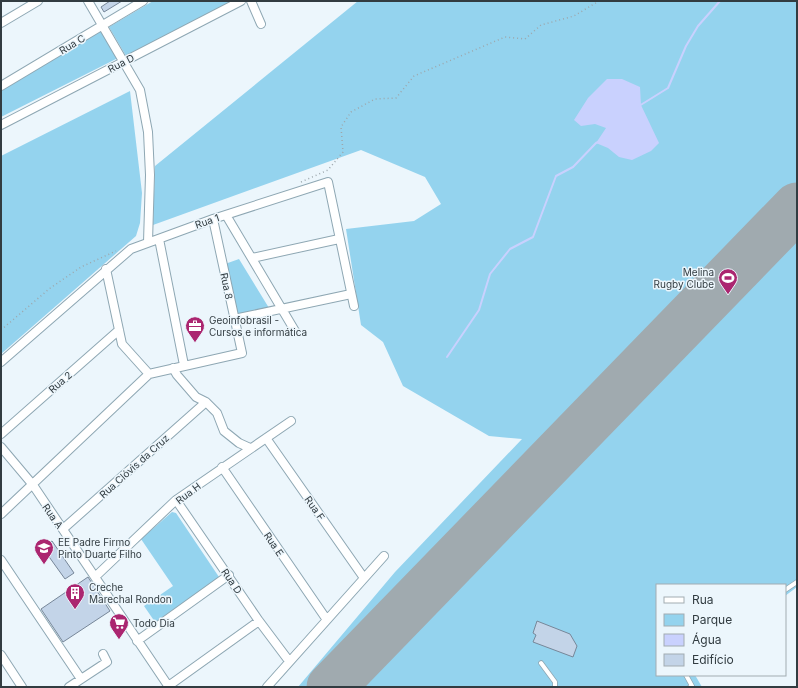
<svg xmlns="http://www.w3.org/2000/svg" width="798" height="688" viewBox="0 0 798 688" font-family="Inter,sans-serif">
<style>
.green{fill:#94d3ee}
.water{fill:#c9d1fe}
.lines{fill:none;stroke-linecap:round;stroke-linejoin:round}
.stream{stroke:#c9d1fe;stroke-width:2}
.runway{stroke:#a0aaaf;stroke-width:49}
.building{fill:#c3d4e8;stroke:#778799}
.service-casing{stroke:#8ea7b3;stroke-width:5.5}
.minor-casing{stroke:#8ea7b3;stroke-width:10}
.path{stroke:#9da7ac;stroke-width:1.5;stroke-dasharray:1 3;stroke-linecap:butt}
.service{stroke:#fff;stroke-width:4}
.minor{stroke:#fff;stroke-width:8}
.labels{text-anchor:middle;stroke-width:3;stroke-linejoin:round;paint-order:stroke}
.street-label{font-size:10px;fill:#323c41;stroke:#ecf6fc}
.poi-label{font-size:10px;fill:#323c41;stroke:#ecf6fc;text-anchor:start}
</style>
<rect width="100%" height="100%" fill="#ecf6fc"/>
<path class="green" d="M 153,1 L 232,1 L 126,56 L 109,27 Z
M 358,1 L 797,1 L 797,587 L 785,596 L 785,585 L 657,585 L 657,675 L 695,675 L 702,687 L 298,687 L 395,572 L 522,439 L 489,436 L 403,386 L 383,342 L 361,325 L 346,229 L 414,221 L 441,204 L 425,177 L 361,150 L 153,225 L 155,166 Z
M 102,30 L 118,58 L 1,117 L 1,91 Z
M 130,91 L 142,193 L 140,223 L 136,236 L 1,354 L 1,156 Z
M 239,259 L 269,308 L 237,315 L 225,264 Z
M 172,512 L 176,513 L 219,577 L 219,579 L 155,622 L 144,606 L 173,586 L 141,539 Z"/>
<path class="water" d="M 607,79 L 622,79 L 640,87 L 641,105 L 659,143 L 651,151 L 632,160 L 619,157 L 608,148 L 596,143 L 606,128 L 595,124 L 581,126 L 574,120 L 588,98 Z"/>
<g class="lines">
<path class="stream" d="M 639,106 L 668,88 L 686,46 L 698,26 L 720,1
M 447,357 L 479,310 L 490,274 L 510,249 L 533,237 L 556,176 L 573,167 L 596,143 L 598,142"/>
<path class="runway" d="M 331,687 L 797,207"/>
</g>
<path class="building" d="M 110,1 L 122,1 L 104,12 L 101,7 Z
M 52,541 L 74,573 L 65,579 L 42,547 Z
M 88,577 L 110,611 L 63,642 L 41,609 Z
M 537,621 L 570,634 L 577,646 L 573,657 L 533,642 L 536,635 L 533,633 Z"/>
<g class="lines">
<g class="service-casing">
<path id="service" d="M 785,590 L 797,582
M 541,663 L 555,682 L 555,687
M 686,675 L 692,686 L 690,687"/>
</g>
<g class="minor-casing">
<path id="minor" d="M 88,1 L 140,90 L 148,132 L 150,175 L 148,242
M 251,1 L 261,24
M 1,23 L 38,1
M 1,86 L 143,1
M 1,125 L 241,1
M 226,215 L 295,331
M 159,239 L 184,365
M 252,258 L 339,239
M 106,269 L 122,344 L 149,374
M 234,319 L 351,294
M 1,362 L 131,249 L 213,219 L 328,182 L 354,306
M 173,368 L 177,375 L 196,397 L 206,402 L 217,413 L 224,431 L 239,443 L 250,448
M 1,434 L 119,330
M 266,438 L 364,578
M 1,447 L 33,485 L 169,687
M 222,467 L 327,620
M 176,500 L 259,621 L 289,661
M 1,514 L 149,374 L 242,353 L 213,219
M 63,529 L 206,402
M 1,560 L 81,679
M 95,577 L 176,500 L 291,421
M 137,641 L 229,575
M 1,655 L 22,687
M 69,687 L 107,662 L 103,654
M 167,687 L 259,621
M 267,687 L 384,556"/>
</g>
<path class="path" d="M 301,182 L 328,170 L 343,152 L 341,127 L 351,112 L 375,99 L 396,98 L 414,76 L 505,37 L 525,39 L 541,25 L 574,16 L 599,1
M 1,330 L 49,289 L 81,267 L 116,251"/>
<use href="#service" class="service"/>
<use href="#minor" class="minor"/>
</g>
<defs>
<g id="stadium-pin" transform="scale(1)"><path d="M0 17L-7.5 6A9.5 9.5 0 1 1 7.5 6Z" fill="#ab2670" stroke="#ecf6fc"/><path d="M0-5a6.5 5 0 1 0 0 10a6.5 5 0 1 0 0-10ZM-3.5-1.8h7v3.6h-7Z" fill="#fff"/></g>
<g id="office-pin" transform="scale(1)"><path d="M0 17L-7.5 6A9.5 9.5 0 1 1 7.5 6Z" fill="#ab2670" stroke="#ecf6fc"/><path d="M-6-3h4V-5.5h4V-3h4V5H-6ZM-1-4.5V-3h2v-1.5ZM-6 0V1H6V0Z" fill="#fff"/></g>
<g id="school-pin" transform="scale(1)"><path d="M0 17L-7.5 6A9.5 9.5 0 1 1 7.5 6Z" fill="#ab2670" stroke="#ecf6fc"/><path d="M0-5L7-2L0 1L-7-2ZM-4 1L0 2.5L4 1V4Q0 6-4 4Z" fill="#fff"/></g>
<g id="building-pin" transform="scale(1)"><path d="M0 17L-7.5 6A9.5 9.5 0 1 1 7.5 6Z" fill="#ab2670" stroke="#ecf6fc"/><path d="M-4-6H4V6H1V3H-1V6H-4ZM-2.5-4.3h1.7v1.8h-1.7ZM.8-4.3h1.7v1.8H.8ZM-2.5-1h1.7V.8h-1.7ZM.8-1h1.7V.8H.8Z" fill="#fff"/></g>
<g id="supermarket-pin" transform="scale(1)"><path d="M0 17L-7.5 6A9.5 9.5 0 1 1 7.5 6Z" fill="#ab2670" stroke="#ecf6fc"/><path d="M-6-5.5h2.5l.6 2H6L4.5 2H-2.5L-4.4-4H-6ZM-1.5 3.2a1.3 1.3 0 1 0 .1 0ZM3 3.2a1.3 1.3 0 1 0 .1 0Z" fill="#fff"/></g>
</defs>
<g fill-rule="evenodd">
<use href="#stadium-pin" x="728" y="278"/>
<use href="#office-pin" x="195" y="326"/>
<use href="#school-pin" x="44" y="548"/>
<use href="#building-pin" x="75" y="593"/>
<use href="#supermarket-pin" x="119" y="623"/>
</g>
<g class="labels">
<g class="street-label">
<text transform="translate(72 44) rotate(-31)" y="4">Rua C</text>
<text transform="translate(121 63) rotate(-27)" y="4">Rua D</text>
<text transform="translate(207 221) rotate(-19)" y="4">Rua 1</text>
<text transform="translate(227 286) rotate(78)" y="4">Rua 8</text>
<text transform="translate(60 382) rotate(-41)" y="4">Rua 2</text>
<text transform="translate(134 466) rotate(-42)" y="4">Rua Clóvis da Cruz</text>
<text transform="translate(188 493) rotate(-37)" y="4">Rua H</text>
<text transform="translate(315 508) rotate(55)" y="4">Rua F</text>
<text transform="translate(53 516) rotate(55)" y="4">Rua A</text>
<text transform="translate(274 544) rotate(56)" y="4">Rua E</text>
<text transform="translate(232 581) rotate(56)" y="4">Rua D</text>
</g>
<g class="poi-label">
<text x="714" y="276" text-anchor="end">Melina<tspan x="714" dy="12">Rugby Clube</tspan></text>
<text x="209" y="324">Geoinfobrasil -<tspan x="209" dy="12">Cursos e informática</tspan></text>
<text x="58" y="546">EE Padre Firmo<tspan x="58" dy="12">Pinto Duarte Filho</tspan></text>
<text x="89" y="591">Creche<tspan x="89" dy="12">Marechal Rondon</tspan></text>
<text x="133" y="627">Todo Dia</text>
</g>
</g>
<rect width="798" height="688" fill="none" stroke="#323c41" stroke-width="4"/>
<rect x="656" y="584" width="130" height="92" fill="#ecf6fc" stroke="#a2acb1"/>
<rect x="664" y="597" width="20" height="6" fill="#ffffff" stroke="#a2acb1"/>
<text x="692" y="604" font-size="12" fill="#323c41">Rua</text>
<rect x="664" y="614" width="20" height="12" fill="#94d3ee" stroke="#a2acb1"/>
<text x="692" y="624" font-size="12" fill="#323c41">Parque</text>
<rect x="664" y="634" width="20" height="12" fill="#c9d1fe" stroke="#a2acb1"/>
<text x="692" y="644" font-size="12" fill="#323c41">Água</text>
<rect x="664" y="654" width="20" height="12" fill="#c3d4e8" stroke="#a2acb1"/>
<text x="692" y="664" font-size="12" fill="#323c41">Edifício</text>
</svg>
